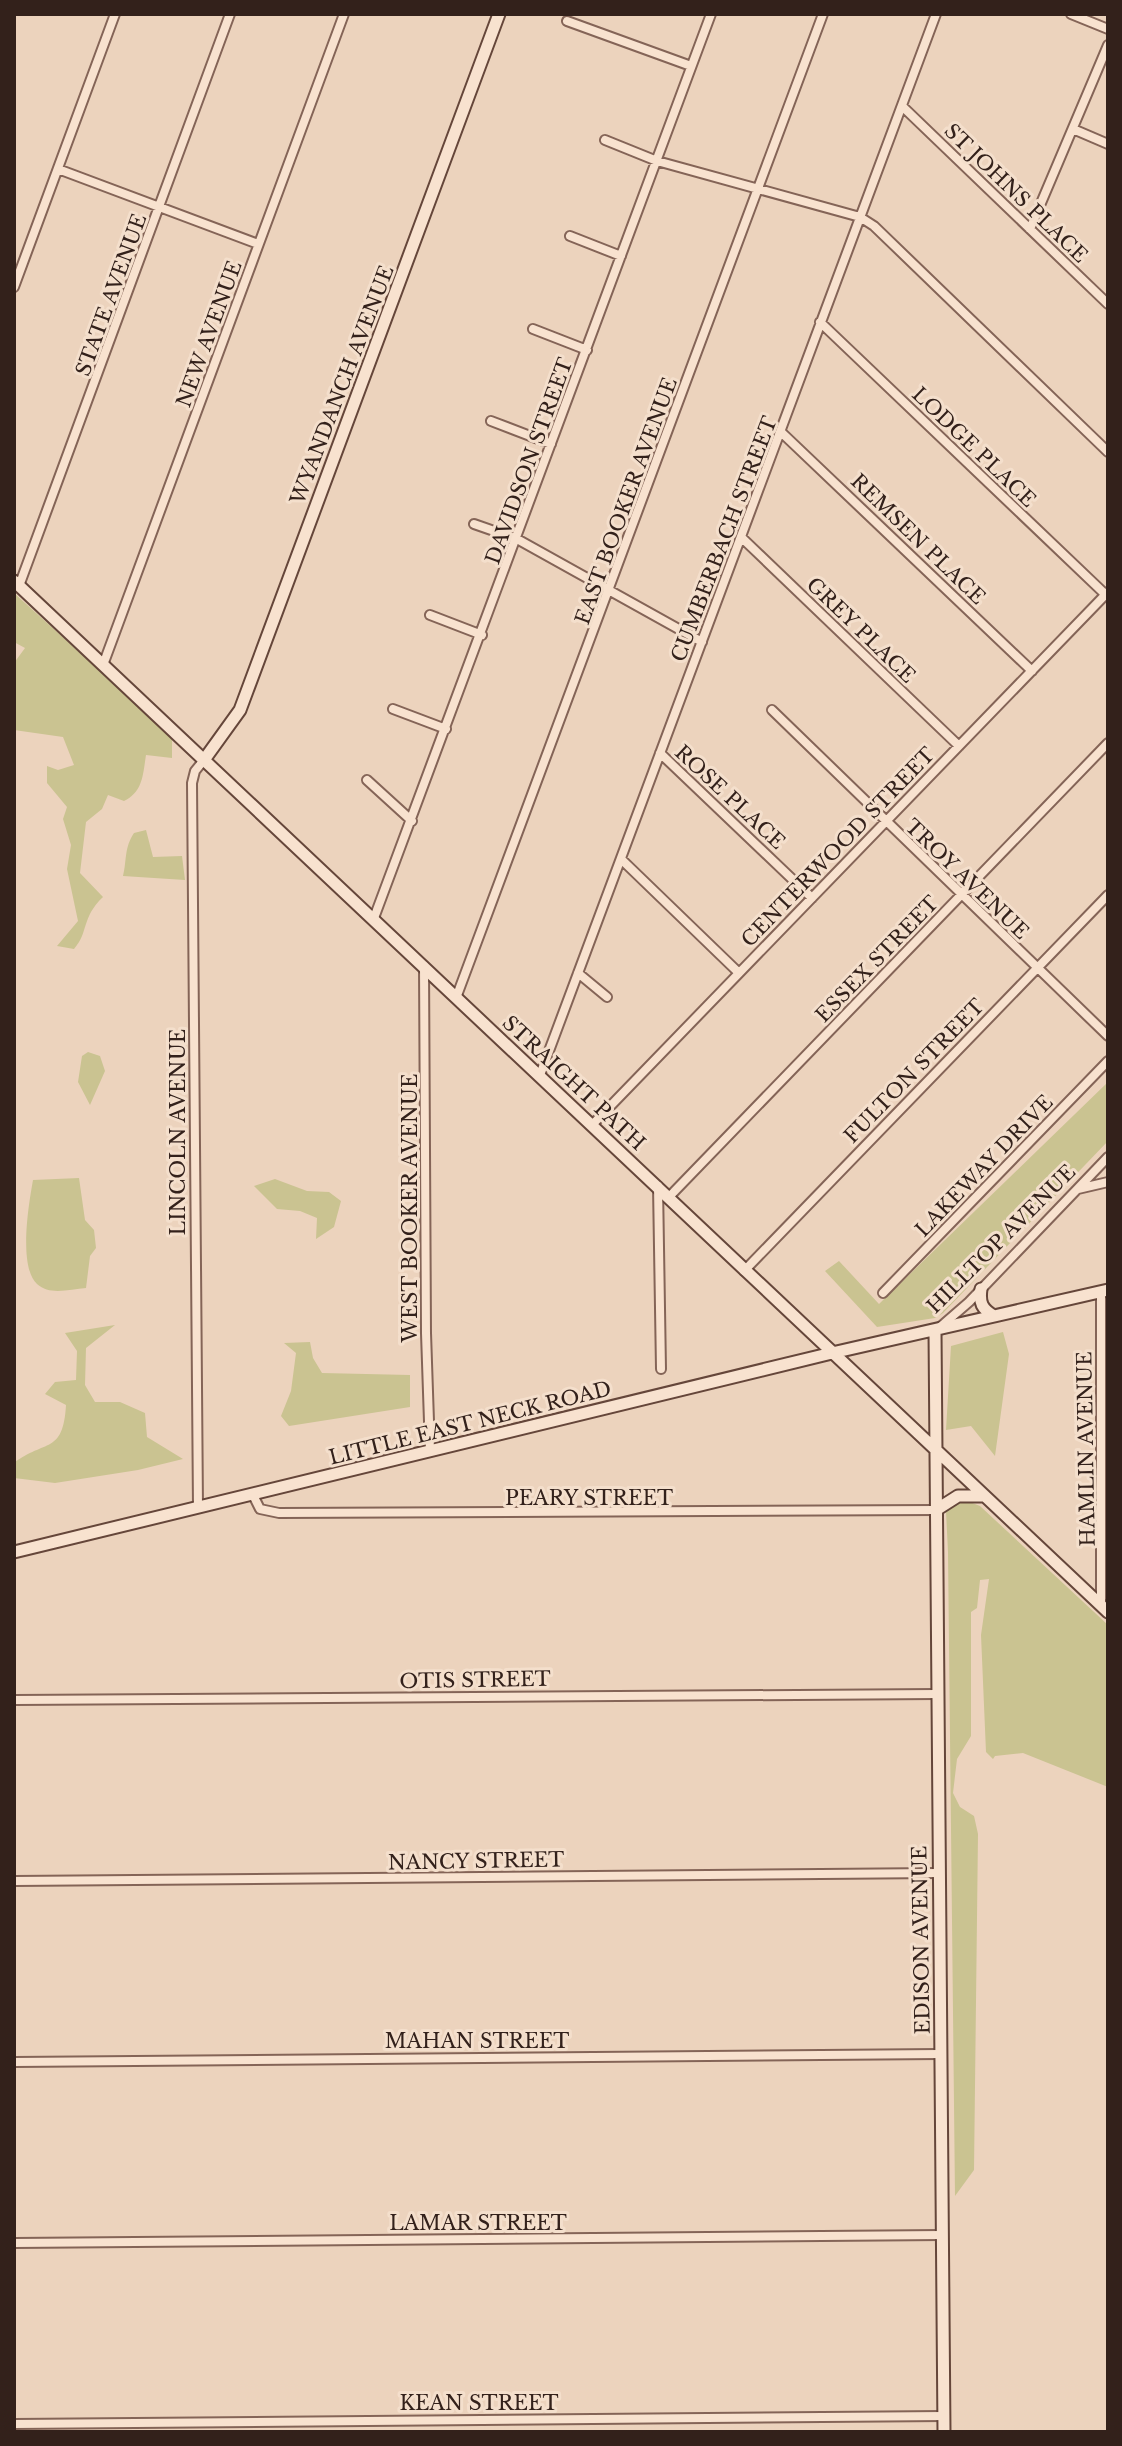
<svg xmlns="http://www.w3.org/2000/svg" width="1122" height="2446" viewBox="0 0 1122 2446" font-family="'Libre Baskerville',serif">
<style>
.green{fill:#cac391}
.lines{fill:none;stroke-linecap:round;stroke-linejoin:round}
.street-casing{stroke:#846457;stroke-width:12}
.secondary-casing{stroke:#65463a;stroke-width:15}
.street{stroke:#f8e2cf;stroke-width:8}
.secondary{stroke:#f8e2cf;stroke-width:11}
.labels{text-anchor:middle;stroke-width:6;stroke-linejoin:round;paint-order:stroke}
.street-label{font-size:20px;fill:#33211b;stroke:#f4dfcc}
</style>
<rect width="100%" height="100%" fill="#ecd3bd"/>
<path class="green" d="M 14,593 L 172,736 L 172,758 L 146,755 C 143,774 143,792 124,801 L 108,795 L 102,809 L 86,822 L 80,873 L 103,897 C 81,918 89,932 74,949 L 57,946 L 78,921 L 67,869 L 71,845 L 63,819 L 67,807 L 47,783 L 47,766 L 58,770 L 74,765 L 63,737 L 14,730 L 14,663 L 25,648 L 14,642 Z
M 146,830 L 153,857 L 182,856 L 185,880 L 123,876 C 127,860 124,848 134,833 Z
M 88,1052 L 100,1056 L 105,1071 L 90,1105 L 78,1082 L 82,1056 Z
M 1108,1082 L 1108,1141 L 943,1313 L 935,1318 L 877,1327 L 825,1271 L 839,1261 L 879,1304 Z
M 79,1178 L 85,1220 L 94,1230 L 96,1248 L 90,1256 L 86,1288 C 70,1289 50,1296 37,1284 C 18,1266 29,1203 33,1180 Z
M 275,1179 L 307,1191 L 329,1192 L 341,1201 L 334,1227 L 316,1239 L 317,1218 L 300,1211 L 277,1209 L 254,1186 Z
M 115,1325 L 86,1348 L 85,1385 L 95,1402 L 120,1402 L 145,1413 L 147,1437 L 183,1459 L 138,1470 L 55,1483 L 14,1478 L 14,1463 C 45,1439 63,1455 66,1405 L 45,1394 L 55,1382 L 76,1380 L 77,1351 L 65,1333 Z
M 1003,1332 L 1009,1354 L 995,1456 L 971,1426 L 946,1430 L 951,1346 Z
M 310,1342 L 313,1358 L 322,1373 L 410,1375 L 410,1407 L 289,1426 L 281,1416 L 291,1391 L 296,1353 L 284,1343 Z
M 962,1499 L 980,1506 L 1108,1625 L 1108,1787 L 1023,1753 L 995,1756 L 993,1759 L 986,1752 L 981,1635 L 989,1579 L 980,1580 L 977,1608 L 971,1612 L 971,1736 L 957,1759 L 953,1793 L 960,1807 L 974,1816 L 978,1834 L 974,2170 L 955,2196 L 948,1552 L 946,1511 Z"/>
<g class="lines">
<g class="street-casing">
<path id="street" d="M 1071,14 L 1108,29
M 567,21 L 691,66
M 902,106 L 1108,304
M 1073,129 L 1108,144
M 605,140 L 657,161 L 860,217 L 874,226 L 1108,452
M 58,169 L 258,244
M 1030,229 L 1108,45
M 570,236 L 621,256
M 14,287 L 115,14
M 820,322 L 1106,595
M 533,329 L 587,350
M 491,421 L 551,444
M 781,432 L 1032,671
M 474,524 L 517,539 L 702,642
M 741,537 L 959,746
M 19,586 L 230,14
M 430,615 L 482,635
M 103,665 L 344,14
M 393,709 L 446,729
M 772,710 L 1108,1036
M 660,753 L 812,898
M 367,780 L 412,821
M 621,859 L 739,973
M 374,918 L 711,14
M 424,966 L 426,1333 L 430,1451
M 578,973 L 607,997
M 456,998 L 823,14
M 540,1075 L 936,14
M 592,1125 L 1108,592
M 658,1186 L 661,1369
M 1078,1189 L 1108,1182
M 668,1198 L 1108,743
M 744,1271 L 1108,895
M 1101,1292 L 1101,1605
M 883,1293 L 1108,1061
M 939,1328 L 969,1302 L 1108,1157
M 253,1495 L 260,1509 L 279,1513 L 936,1510
M 198,1507 L 192,783 L 195,771 L 204,760
M 14,1700 L 937,1694
M 14,1881 L 939,1873
M 14,2062 L 940,2054
M 14,2243 L 942,2235
M 14,2424 L 944,2416"/>
</g>
<g class="secondary-casing">
<path id="secondary" d="M 14,581 L 1108,1612
M 204,760 L 240,710 L 499,14
M 981,1289 C 979,1303 982,1309 994,1316
M 935,1331 L 944,2432
M 936,1510 L 958,1496 L 984,1496
M 14,1552 L 832,1353 L 1108,1290"/>
</g>
<use href="#street" class="street"/>
<use href="#secondary" class="secondary"/>
</g>
<g class="labels">
<g class="street-label">
<text transform="translate(1016 193) rotate(44)" y="7">ST JOHNS PLACE</text>
<text transform="translate(111 295) rotate(-70)" y="7">STATE AVENUE</text>
<text transform="translate(209 334) rotate(-70)" y="7">NEW AVENUE</text>
<text transform="translate(342 385) rotate(-69)" y="7">WYANDANCH AVENUE</text>
<text transform="translate(974 447) rotate(44)" y="7">LODGE PLACE</text>
<text transform="translate(529 461) rotate(-70)" y="7">DAVIDSON STREET</text>
<text transform="translate(626 501) rotate(-70)" y="7">EAST BOOKER AVENUE</text>
<text transform="translate(724 539) rotate(-69)" y="7">CUMBERBACH STREET</text>
<text transform="translate(918 539) rotate(44)" y="7">REMSEN PLACE</text>
<text transform="translate(861 630) rotate(44)" y="7">GREY PLACE</text>
<text transform="translate(730 797) rotate(43)" y="7">ROSE PLACE</text>
<text transform="translate(838 847) rotate(-46)" y="7">CENTERWOOD STREET</text>
<text transform="translate(967 879) rotate(44)" y="7">TROY AVENUE</text>
<text transform="translate(877 959) rotate(-46)" y="7">ESSEX STREET</text>
<text transform="translate(914 1071) rotate(-46)" y="7">FULTON STREET</text>
<text transform="translate(574 1083) rotate(43)" y="7">STRAIGHT PATH</text>
<text transform="translate(178 1132) rotate(-90)" y="7">LINCOLN AVENUE</text>
<text transform="translate(984 1166) rotate(-46)" y="7">LAKEWAY DRIVE</text>
<text transform="translate(410 1208) rotate(-90)" y="7">WEST BOOKER AVENUE</text>
<text transform="translate(1001 1239) rotate(-45)" y="7">HILLTOP AVENUE</text>
<text transform="translate(470 1423) rotate(-14)" y="7">LITTLE EAST NECK ROAD</text>
<text transform="translate(1086 1449) rotate(-91)" y="7">HAMLIN AVENUE</text>
<text x="589" y="1505">PEARY STREET</text>
<text transform="translate(475 1680) rotate(-1)" y="7">OTIS STREET</text>
<text transform="translate(476 1861) rotate(-1)" y="7">NANCY STREET</text>
<text transform="translate(921 1940) rotate(-91)" y="7">EDISON AVENUE</text>
<text x="477" y="2048">MAHAN STREET</text>
<text x="478" y="2230">LAMAR STREET</text>
<text x="479" y="2410">KEAN STREET</text>
</g>
</g>
<rect width="1122" height="2446" fill="none" stroke="#33211b" stroke-width="32"/>
</svg>
